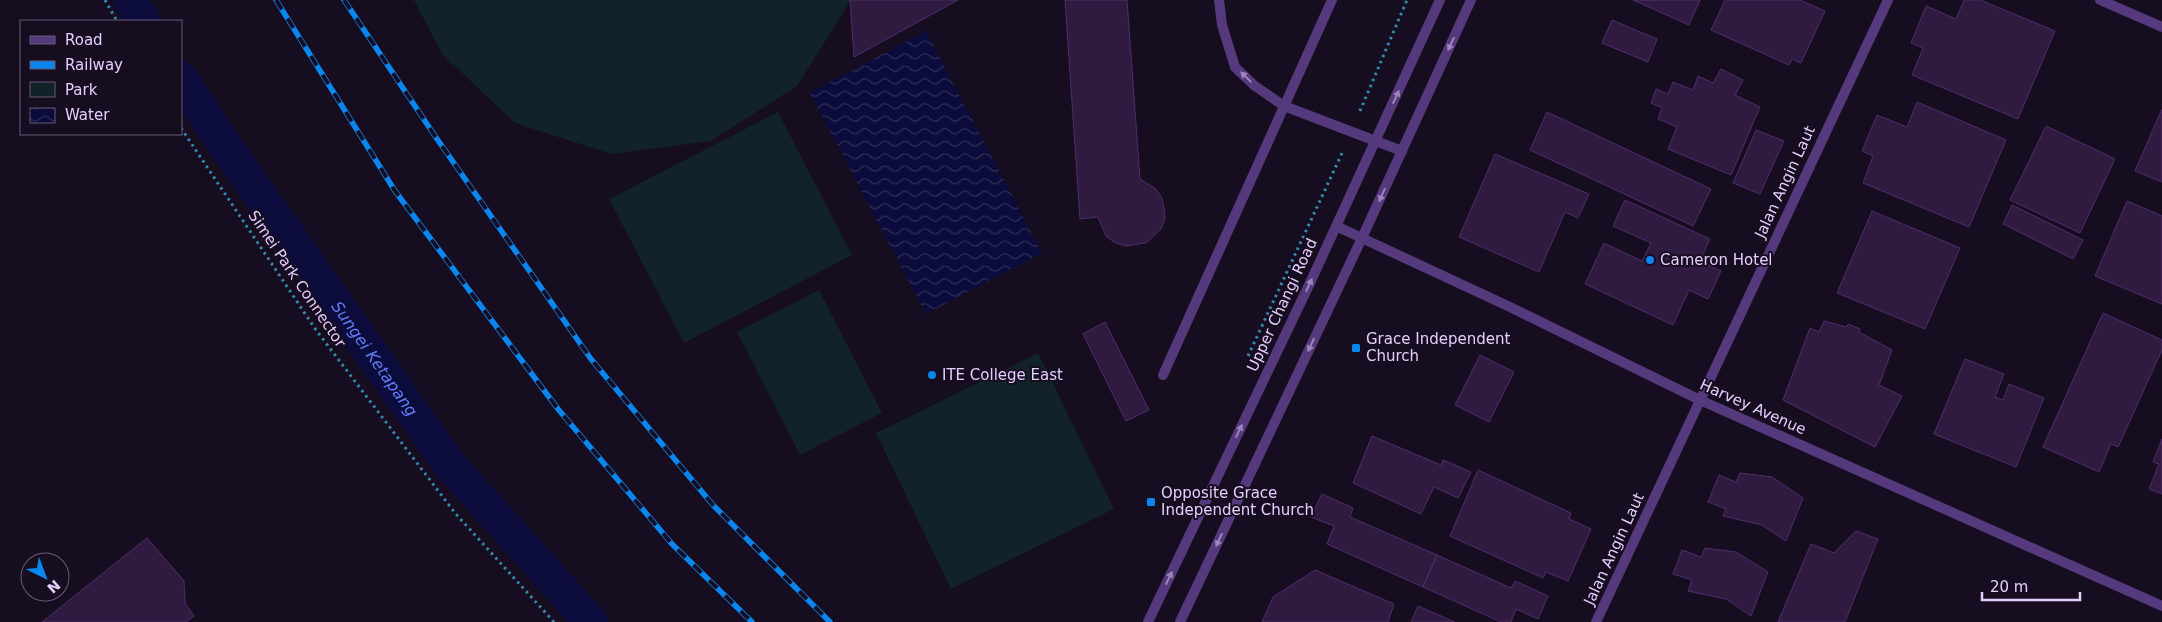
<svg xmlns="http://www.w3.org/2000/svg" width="2162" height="622" viewBox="0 0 2162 622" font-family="'DejaVu Sans',sans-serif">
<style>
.green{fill:#112229}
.water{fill:url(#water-waves)}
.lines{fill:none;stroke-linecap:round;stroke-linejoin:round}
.canal{stroke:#0b0c3b;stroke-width:34}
.building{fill:#2f1a40;stroke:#4f2d6b}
.path{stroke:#328aad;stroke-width:3;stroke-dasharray:2.5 4;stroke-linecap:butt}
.lane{stroke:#543a7d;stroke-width:10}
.street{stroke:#543a7d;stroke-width:10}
.rail-casing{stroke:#0987ef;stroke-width:5.5}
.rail{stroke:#170d20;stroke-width:4;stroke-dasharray:11;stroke-linecap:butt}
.oneway{fill:#9c84bd}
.poi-dot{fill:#0987ef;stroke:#170d20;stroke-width:2}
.labels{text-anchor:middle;stroke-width:4;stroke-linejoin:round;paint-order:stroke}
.street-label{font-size:15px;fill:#e4cefd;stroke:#170d20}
.poi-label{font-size:15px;fill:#e4cefd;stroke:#170d20;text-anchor:start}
.water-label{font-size:16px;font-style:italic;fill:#607df9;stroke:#170d20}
</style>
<defs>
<pattern id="water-waves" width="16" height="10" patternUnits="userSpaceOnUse" patternTransform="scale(1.25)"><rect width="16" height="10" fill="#0b0c3b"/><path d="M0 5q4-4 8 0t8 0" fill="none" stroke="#2e2e58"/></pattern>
</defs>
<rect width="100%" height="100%" fill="#170d20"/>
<path class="green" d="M 414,0 L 851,0 L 797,86 L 711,141 L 611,154 L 515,123 L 442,54 Z
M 778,112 L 852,255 L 684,343 L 609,199 Z
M 819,290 L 882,413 L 800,455 L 737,332 Z
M 1038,353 L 1114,509 L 951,589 L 876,433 Z"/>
<path class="water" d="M 926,31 L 1042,253 L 926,314 L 810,93 Z"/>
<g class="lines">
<g class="canal">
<path d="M 130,0 L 144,21"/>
<path id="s1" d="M 181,78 L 224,144 L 449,464 L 591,622"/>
</g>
</g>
<path class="building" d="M 850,0 L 958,0 L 854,57 Z
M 1065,0 L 1127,0 L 1140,179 L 1156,189 L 1162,198 L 1164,208 L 1165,219 L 1161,229 L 1146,243 L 1125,246 L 1114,242 L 1106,236 L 1098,217 L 1080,219 Z
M 1633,0 L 1700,0 L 1689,25 Z
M 1725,0 L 1800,0 L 1825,11 L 1801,63 L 1792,59 L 1789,65 L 1711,30 Z
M 1964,0 L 1980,0 L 2055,31 L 2018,119 L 1912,75 L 1923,48 L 1911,43 L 1926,6 L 1956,19 Z
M 1612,20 L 1657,39 L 1648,62 L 1602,43 Z
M 1721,69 L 1743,80 L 1735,95 L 1760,107 L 1731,175 L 1668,149 L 1677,127 L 1658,119 L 1662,108 L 1651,103 L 1656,89 L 1668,94 L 1673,82 L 1693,90 L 1698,76 L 1713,83 Z
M 1917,102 L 2006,140 L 1969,227 L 1863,183 L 1873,156 L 1862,151 L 1877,115 L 1907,127 Z
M 2162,109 L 2162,182 L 2135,171 Z
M 1547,112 L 1711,189 L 1693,226 L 1530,150 Z
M 2046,126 L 2115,159 L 2080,233 L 2010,200 Z
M 1756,130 L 1784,141 L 1760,194 L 1733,183 Z
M 1495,154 L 1589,194 L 1578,218 L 1565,212 L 1539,272 L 1459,237 Z
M 1625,200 L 1710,239 L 1700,261 L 1721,271 L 1708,299 L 1689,290 L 1673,325 L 1585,284 L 1604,243 L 1642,261 L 1651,243 L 1613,226 Z
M 2127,201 L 2162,216 L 2162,304 L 2095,276 Z
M 2012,205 L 2083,240 L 2073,259 L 2003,224 Z
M 1872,211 L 1960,248 L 1925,329 L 1837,293 Z
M 2103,313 L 2162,340 L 2162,350 L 2118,447 L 2111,444 L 2099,472 L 2043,447 Z
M 1824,321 L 1847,327 L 1848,324 L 1860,329 L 1859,332 L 1892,350 L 1879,385 L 1902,396 L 1875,447 L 1783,400 L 1810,328 L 1819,332 Z
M 1105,322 L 1149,410 L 1126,421 L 1083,334 Z
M 1480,355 L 1514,372 L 1489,422 L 1455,405 Z
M 1965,359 L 2004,374 L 1995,397 L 2003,400 L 2009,384 L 2044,398 L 2016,467 L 1934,434 Z
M 1372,436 L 1441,465 L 1443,460 L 1471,472 L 1458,498 L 1434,487 L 1421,514 L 1353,483 Z
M 2162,439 L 2162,494 L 2149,489 L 2159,464 L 2153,462 Z
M 1478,470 L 1571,513 L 1569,519 L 1591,529 L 1568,581 L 1546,572 L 1543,578 L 1450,536 Z
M 1740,473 L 1772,477 L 1803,498 L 1786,541 L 1762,525 L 1723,516 L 1726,509 L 1708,502 L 1719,475 L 1736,482 Z
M 1322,494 L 1353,508 L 1350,517 L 1437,555 L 1423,587 L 1327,544 L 1334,526 L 1311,517 Z
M 1856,531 L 1878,539 L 1845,622 L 1778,622 L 1811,544 L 1834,553 Z
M 147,538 L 184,581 L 185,603 L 194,616 L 186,622 L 42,622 Z
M 1705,548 L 1736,552 L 1768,572 L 1751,616 L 1726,599 L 1688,591 L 1692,580 L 1673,574 L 1682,550 L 1701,557 Z
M 1437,555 L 1511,588 L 1515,581 L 1548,596 L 1538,619 L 1516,609 L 1511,622 L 1501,622 L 1423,587 Z
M 1315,570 L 1394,604 L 1388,622 L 1262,622 L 1273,597 Z
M 1418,606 L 1455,622 L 1411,622 Z"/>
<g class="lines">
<path class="path" d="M 105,0 L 117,21
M 1360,111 L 1407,0
M 181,128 L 316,330 L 455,513 L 554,622
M 1248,356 L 1343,151"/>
<path class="lane" d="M 1219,0 L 1222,25 L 1235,67 L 1255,86 L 1284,106 L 1402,151
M 1163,375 L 1332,0"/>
<path class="street" d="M 2100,0 L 2162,27
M 1336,226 L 1510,307 L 1700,400 L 2162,606
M 1148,622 L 1310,283 L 1440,0
M 1180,622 L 1362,238 L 1471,0
M 1596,622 L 1888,0"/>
<g class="rail-casing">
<path id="rail" d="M 276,0 L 395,191 L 558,409 L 672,544 L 752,622
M 344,0 L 435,136 L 591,359 L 713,505 L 830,622"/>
</g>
<use href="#rail" class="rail"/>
</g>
<defs><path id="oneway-solid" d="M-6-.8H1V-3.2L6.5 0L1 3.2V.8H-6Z" transform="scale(1.25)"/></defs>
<g class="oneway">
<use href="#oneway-solid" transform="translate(1451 44) rotate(115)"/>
<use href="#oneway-solid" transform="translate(1246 77) rotate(-136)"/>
<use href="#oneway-solid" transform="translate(1396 97) rotate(-65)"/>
<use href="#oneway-solid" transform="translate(1382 195) rotate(114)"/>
<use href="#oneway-solid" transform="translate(1309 285) rotate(-65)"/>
<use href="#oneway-solid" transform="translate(1311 345) rotate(115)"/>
<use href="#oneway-solid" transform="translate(1239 431) rotate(-65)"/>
<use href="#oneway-solid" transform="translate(1219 540) rotate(115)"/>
<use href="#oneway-solid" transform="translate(1169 578) rotate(-65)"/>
</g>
<g class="poi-dot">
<circle cx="1650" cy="260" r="5"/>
<rect x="1351" y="343" width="10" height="10" rx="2.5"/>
<circle cx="932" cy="375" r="5"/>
<rect x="1146" y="497" width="10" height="10" rx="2.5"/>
</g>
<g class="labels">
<g class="street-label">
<text transform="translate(1785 182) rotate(-65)" y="5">Jalan Angin Laut</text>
<text transform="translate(297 279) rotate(56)" y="5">Simei Park Connector</text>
<text transform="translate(1282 305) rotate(-65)" y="5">Upper Changi Road</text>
<text transform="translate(1753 407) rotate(24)" y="5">Harvey Avenue</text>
<text transform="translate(1614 549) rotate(-65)" y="5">Jalan Angin Laut</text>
</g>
<g class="poi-label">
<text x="1660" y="265">Cameron Hotel</text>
<text x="1366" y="344">Grace Independent<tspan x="1366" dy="17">Church</tspan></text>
<text x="942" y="380">ITE College East</text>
<text x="1161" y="498">Opposite Grace<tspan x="1161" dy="17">Independent Church</tspan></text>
</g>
<g class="water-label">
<text dy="6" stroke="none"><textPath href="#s1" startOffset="341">Sungei Ketapang</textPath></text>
</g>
</g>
<rect x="20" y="20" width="162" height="115" fill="#170d20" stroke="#695a78"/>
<rect x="30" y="36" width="25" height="8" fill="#543a7d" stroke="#695a78"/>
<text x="65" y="45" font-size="15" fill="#e4cefd">Road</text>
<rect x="30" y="61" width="25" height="8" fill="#0987ef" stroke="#695a78"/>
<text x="65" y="70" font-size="15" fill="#e4cefd">Railway</text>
<rect x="30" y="82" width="25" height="15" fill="#112229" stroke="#695a78"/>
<text x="65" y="95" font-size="15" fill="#e4cefd">Park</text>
<rect x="30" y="108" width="25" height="15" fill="url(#water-waves)" stroke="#695a78"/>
<text x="65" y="120" font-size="15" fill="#e4cefd">Water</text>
<g transform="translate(45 577) rotate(138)"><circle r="24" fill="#170d20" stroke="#695a78"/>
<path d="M0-4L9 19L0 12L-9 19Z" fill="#0987ef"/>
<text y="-8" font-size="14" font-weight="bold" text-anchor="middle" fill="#e4cefd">N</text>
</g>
<path d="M1982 592v8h98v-8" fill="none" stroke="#e4cefd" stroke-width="2.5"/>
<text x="1990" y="592" font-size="15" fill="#e4cefd" stroke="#170d20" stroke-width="4" paint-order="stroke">20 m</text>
</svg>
